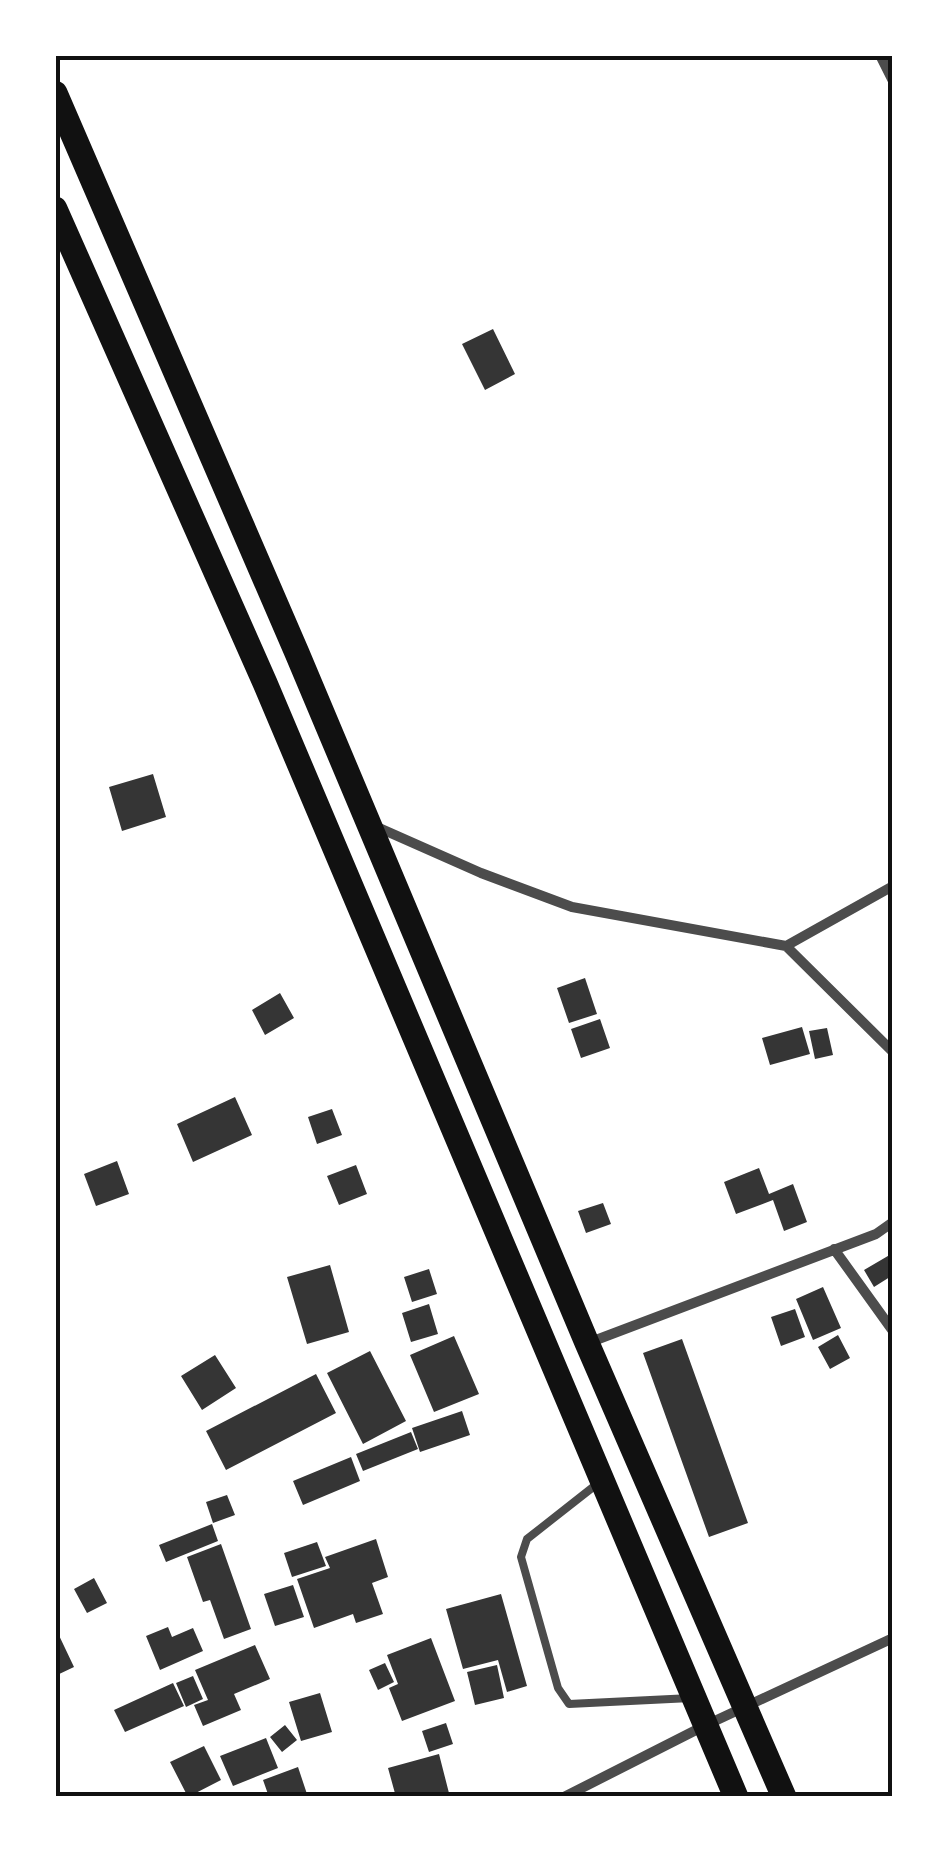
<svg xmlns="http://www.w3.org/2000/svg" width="948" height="1852" viewBox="0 0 948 1852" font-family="'Asap Condensed',sans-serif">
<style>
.building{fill:#353535}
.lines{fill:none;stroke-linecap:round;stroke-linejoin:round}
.service{stroke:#4c4c4c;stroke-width:8}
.minor{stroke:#4c4c4c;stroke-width:10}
.primary{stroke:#111;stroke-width:25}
.neatline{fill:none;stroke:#111;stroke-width:4}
</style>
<rect width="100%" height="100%" fill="#fff"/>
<path class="building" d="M 493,329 L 515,374 L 485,390 L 462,344 Z
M 153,774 L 166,817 L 122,831 L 109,787 Z
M 585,978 L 597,1014 L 569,1023 L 557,988 Z
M 280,993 L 294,1018 L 265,1035 L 252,1010 Z
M 600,1019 L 610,1048 L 581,1058 L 571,1029 Z
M 802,1027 L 810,1054 L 770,1065 L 762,1038 Z
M 827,1028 L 833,1055 L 815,1059 L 809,1031 Z
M 235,1097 L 252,1135 L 193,1162 L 177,1124 Z
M 332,1109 L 342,1135 L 317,1144 L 308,1117 Z
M 117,1161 L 129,1194 L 96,1206 L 84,1174 Z
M 356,1165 L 367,1194 L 339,1205 L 327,1176 Z
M 759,1168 L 769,1194 L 793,1184 L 807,1222 L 784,1231 L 773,1200 L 736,1214 L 724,1182 Z
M 603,1203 L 611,1224 L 586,1233 L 578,1211 Z
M 893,1253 L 893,1275 L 874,1287 L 864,1270 Z
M 330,1265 L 349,1332 L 307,1344 L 287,1277 Z
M 429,1269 L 437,1294 L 412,1302 L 404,1277 Z
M 823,1287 L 841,1328 L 813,1340 L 796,1299 Z
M 429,1304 L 438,1334 L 411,1342 L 402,1313 Z
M 795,1309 L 805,1337 L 781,1346 L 771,1317 Z
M 838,1335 L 850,1358 L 830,1369 L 818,1347 Z
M 454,1336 L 479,1394 L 434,1412 L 410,1355 Z
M 682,1339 L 748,1523 L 709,1537 L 643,1353 Z
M 370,1351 L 406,1421 L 363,1444 L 327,1373 Z
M 215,1355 L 236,1388 L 202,1410 L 181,1376 Z
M 316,1374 L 336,1413 L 226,1470 L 206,1431 Z
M 462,1411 L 470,1435 L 420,1452 L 412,1428 Z
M 411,1432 L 418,1449 L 363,1471 L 356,1454 Z
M 351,1457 L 360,1481 L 303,1505 L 293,1481 Z
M 227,1495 L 235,1515 L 213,1523 L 206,1502 Z
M 212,1524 L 218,1541 L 166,1562 L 159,1545 Z
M 376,1539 L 388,1577 L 372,1583 L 383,1614 L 356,1623 L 353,1614 L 314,1628 L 297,1579 L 330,1568 L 325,1557 Z
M 317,1542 L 326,1566 L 292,1577 L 284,1553 Z
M 221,1544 L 251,1629 L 224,1639 L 210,1600 L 203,1602 L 187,1557 Z
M 94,1578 L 107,1603 L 87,1613 L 74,1589 Z
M 293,1585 L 304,1617 L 275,1626 L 264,1594 Z
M 501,1594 L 527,1686 L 507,1692 L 498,1660 L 463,1669 L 446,1609 Z
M 55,1627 L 74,1667 L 55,1676 Z
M 168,1627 L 172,1637 L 193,1628 L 203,1651 L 160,1670 L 146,1636 Z
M 431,1638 L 455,1701 L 402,1721 L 389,1688 L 398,1684 L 387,1655 Z
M 255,1645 L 270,1679 L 234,1694 L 241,1710 L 203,1726 L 194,1705 L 208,1700 L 195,1670 Z
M 385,1663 L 394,1682 L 378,1690 L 369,1670 Z
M 497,1665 L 504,1698 L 475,1705 L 467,1672 Z
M 193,1676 L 203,1699 L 186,1707 L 176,1683 Z
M 173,1683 L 184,1706 L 125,1732 L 114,1710 Z
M 320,1693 L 332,1732 L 301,1741 L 289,1702 Z
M 446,1723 L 453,1744 L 429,1752 L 422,1731 Z
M 285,1725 L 297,1740 L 282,1752 L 270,1737 Z
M 266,1738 L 278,1768 L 233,1786 L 220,1756 Z
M 204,1746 L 221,1780 L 188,1797 L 170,1762 Z
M 439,1754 L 450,1797 L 396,1797 L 388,1768 Z
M 298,1767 L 308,1797 L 269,1797 L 263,1780 Z"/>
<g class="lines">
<path class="service" d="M 597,1484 L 527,1539 L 521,1557 L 558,1688 L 569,1704 L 691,1698"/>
<path class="minor" d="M 880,55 L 893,81
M 377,827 L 481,873 L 572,907 L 786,946 L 893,1052
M 786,946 L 893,886
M 834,1249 L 893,1331
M 588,1343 L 876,1234 L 893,1222
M 564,1797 L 704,1726 L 893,1638"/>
<path class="primary" d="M 55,93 L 297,653 L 587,1343 L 784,1797
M 55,209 L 265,683 L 736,1797"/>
</g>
<rect width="948" height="1852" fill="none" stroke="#ffffff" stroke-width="115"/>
<rect x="58" y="58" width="832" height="1736" class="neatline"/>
</svg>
